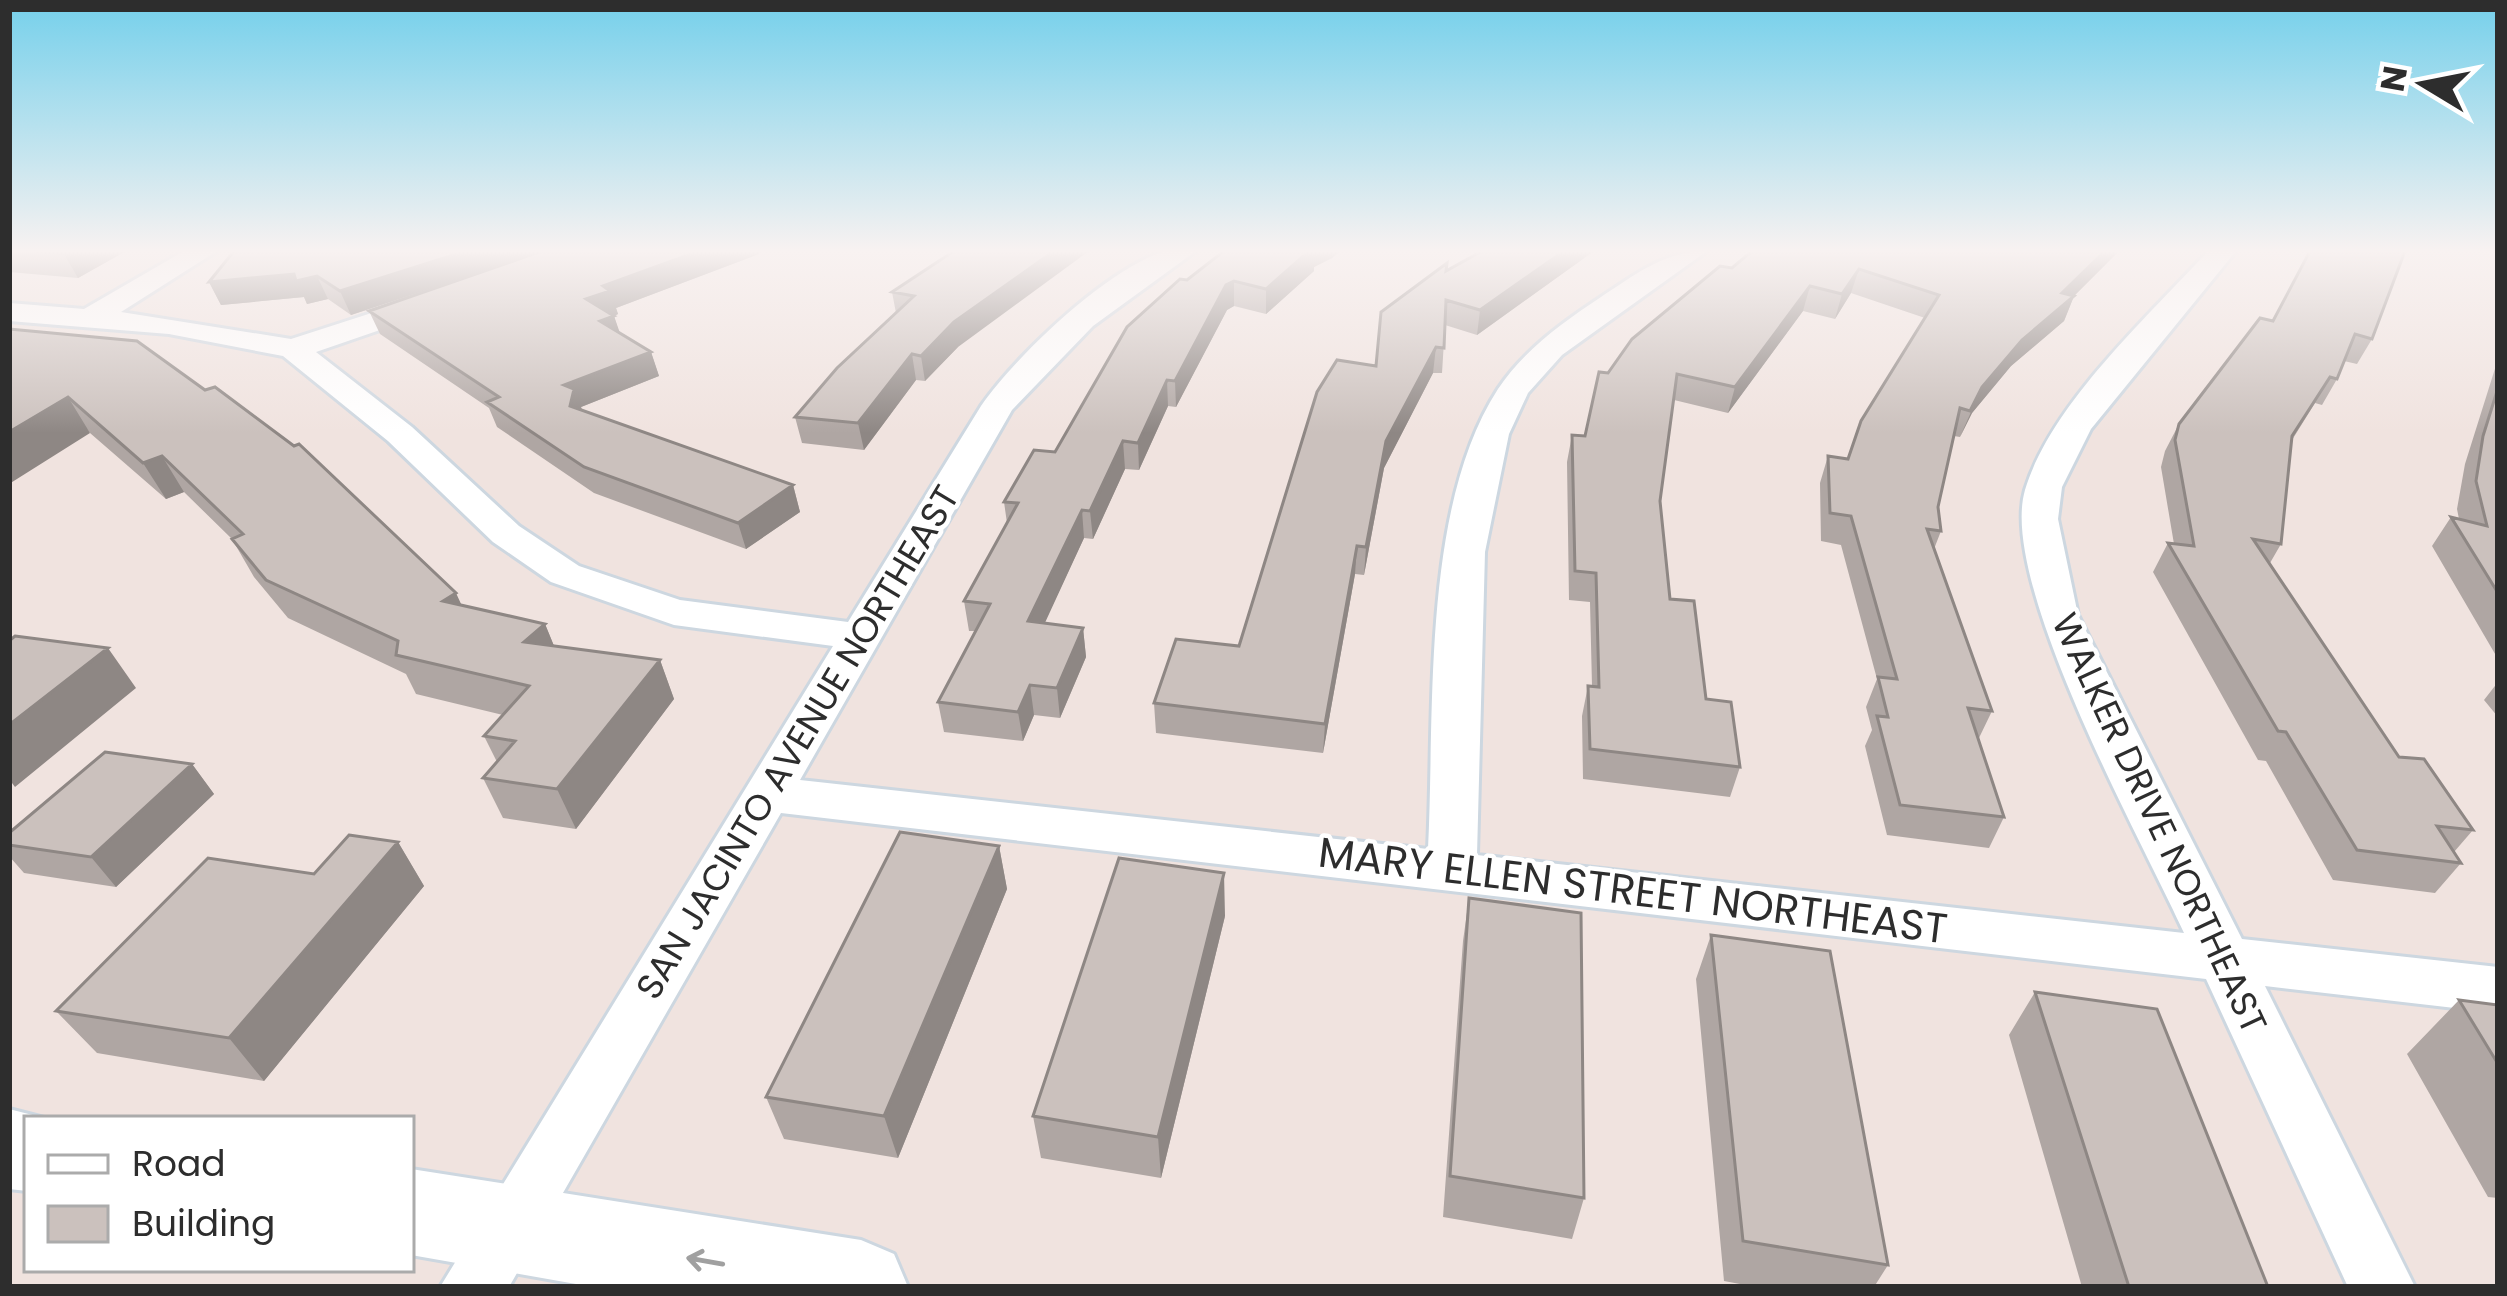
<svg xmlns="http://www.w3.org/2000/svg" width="2507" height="1296" viewBox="0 0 2507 1296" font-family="Poppins,sans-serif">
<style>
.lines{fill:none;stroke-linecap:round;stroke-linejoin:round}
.minor-casing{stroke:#cdd7e0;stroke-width:6}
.secondary-casing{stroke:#cdd7e0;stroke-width:6}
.minor{fill:#fff;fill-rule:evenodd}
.secondary{fill:#fff;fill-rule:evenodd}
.wall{fill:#afa6a3}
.shaded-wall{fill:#8e8784}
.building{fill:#cbc1bd;stroke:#8e8784;stroke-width:3}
.oneway{stroke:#a0a0a0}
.labels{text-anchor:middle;stroke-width:9;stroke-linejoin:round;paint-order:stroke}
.street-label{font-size:36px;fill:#2d2d2d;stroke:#fff}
.near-street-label{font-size:42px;fill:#2d2d2d;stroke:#fff}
</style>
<rect width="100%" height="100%" fill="#f0e3df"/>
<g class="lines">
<g class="minor-casing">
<path id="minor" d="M 184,251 L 217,251 L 121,312 L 291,339 L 418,298 L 438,298 L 443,304 L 438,310 L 316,352 L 412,427 L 519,526 L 579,566 L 680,600 L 848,622 L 981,406 C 1017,355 1101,275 1159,253 C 1170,249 1185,251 1196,251 L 1093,326 L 1012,410 L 800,780 L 1428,849 C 1435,712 1421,508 1498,389 C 1523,351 1563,322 1601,297 C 1636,274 1665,251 1707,251 L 1562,355 L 1528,393 L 1509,434 L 1485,552 L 1477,855 L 2184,933 C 2141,839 1998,582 2025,490 C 2051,404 2148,317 2208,251 L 2236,251 L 2091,429 L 2062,487 L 2058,519 L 2078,615 L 2242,939 L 2498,967 L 2498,1013 L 2265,986 L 2415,1287 L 2348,1287 L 2206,979 L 781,813 L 509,1287 L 440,1287 L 833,646 L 674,625 L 551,582 L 493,542 L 388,441 L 283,356 L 169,334 L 9,321 L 9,303 L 84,309 Z"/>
</g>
<g class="secondary-casing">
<path id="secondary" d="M 9,1109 L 48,1119 L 27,1119 L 27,1191 L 9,1189 Z
M 411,1169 L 861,1240 L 894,1254 L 908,1287 L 593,1287 L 411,1255 Z"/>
</g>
<use href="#minor" class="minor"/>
<use href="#secondary" class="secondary"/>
</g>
<path class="wall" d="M 9,251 L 126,251 L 78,278 L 9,272 Z
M 234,251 L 758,251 L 759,254 L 616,308 L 618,314 L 614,316 L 619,332 L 651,352 L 659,376 L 581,407 L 582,410 L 793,485 L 800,512 L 746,549 L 594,493 L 497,427 L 489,408 L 380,334 L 369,311 L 503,265 L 351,315 L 328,299 L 307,304 L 304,297 L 221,305 L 209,282 Z
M 954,251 L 958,347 L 925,381 L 916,380 L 864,450 L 802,443 L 795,417 L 896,313 L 892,292 Z
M 1224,251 L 1340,251 L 1332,258 L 1314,267 L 1314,271 L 1266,314 L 1234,306 L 1227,310 L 1176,407 L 1168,406 L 1139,470 L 1125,469 L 1093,539 L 1084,538 L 1044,623 L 1083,628 L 1086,657 L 1060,718 L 1034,715 L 1023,741 L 944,732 L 938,702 L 975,631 L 969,631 L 964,601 L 1007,523 L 1004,502 L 1055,452 L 1187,280 Z
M 1482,251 L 1594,251 L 1477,335 L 1445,325 L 1442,373 L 1433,373 L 1384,468 L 1364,575 L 1355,574 L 1323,753 L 1156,733 L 1154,703 L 1239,646 L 1376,366 L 1446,271 Z
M 1752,251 L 2119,251 L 2074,296 L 2064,321 L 2011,366 L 1972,413 L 1960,437 L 1954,436 L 1938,507 L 1941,531 L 1934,549 L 1992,711 L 1978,740 L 2004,817 L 1989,848 L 1887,835 L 1865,746 L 1872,730 L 1866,707 L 1877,679 L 1841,545 L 1821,541 L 1820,483 L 1828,456 L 1848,459 L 1925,318 L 1851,293 L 1835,319 L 1803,311 L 1728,413 L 1674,400 L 1660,501 L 1670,599 L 1706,699 L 1740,767 L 1730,797 L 1583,779 L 1582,716 L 1588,686 L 1592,686 L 1590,602 L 1569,600 L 1567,462 L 1572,435 L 1585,436 L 1608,373 Z
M 2310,251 L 2372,339 L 2357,364 L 2344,361 L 2337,379 L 2322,405 L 2315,403 L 2292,440 L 2281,544 L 2270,563 L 2399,757 L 2473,830 L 2454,852 L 2461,863 L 2435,893 L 2333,880 L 2266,761 L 2258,760 L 2153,572 L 2168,543 L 2174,544 L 2161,467 L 2165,451 L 2179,424 L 2273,321 Z
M 9,329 L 461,605 L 545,624 L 554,646 L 660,660 L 674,699 L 576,829 L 503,818 L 483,778 L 497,762 L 484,736 L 503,715 L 416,694 L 406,674 L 288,618 L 254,577 L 232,539 L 184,492 L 166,499 L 90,433 Z
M 2498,359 L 2498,659 L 2432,546 L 2451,517 L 2459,519 L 2457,509 L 2465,464 Z
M 2498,682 L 2498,717 L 2484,700 Z
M 192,764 L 214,794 L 116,887 L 24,873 L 9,856 L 9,833 Z
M 398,842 L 424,886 L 264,1081 L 97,1053 L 56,1011 Z
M 999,846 L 1007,889 L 898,1158 L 784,1139 L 766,1097 Z
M 1469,898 L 1584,1198 L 1572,1239 L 1443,1217 L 1463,941 Z
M 1225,916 L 1161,1178 L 1041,1158 L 1033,1116 Z
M 1711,935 L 1888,1265 L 1874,1287 L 1756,1287 L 1724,1281 L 1696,979 Z
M 2035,992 L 2268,1287 L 2082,1287 L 2009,1035 Z
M 2459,1000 L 2498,1005 L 2498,1198 L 2488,1197 L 2407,1054 Z"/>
<path class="shaded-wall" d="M 69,251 L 126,251 L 78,278 L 64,254 Z
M 466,251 L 543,251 L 351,315 L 340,291 Z
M 699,251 L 758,251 L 759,254 L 616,308 L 618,314 L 614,316 L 622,339 L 608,345 L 586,299 L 603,286 Z
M 1054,251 L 1089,251 L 958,347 L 925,381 L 921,356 L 954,322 Z
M 1309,251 L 1340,251 L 1332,258 L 1314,267 L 1314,271 L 1266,314 L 1266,289 Z
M 1564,251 L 1594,251 L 1477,335 L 1480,310 Z
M 2105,251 L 2119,251 L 2068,302 L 2074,296 L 2064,321 L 2011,366 L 1972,413 L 1960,437 L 1982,387 L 2062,293 Z
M 1859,269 L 1851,293 L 1835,319 L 1842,294 Z
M 294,274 L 317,276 L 328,299 L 307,304 L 304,297 L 221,305 L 209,282 Z
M 1234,281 L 1234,306 L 1227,310 L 1176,407 L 1175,381 L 1226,285 Z
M 1810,286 L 1803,311 L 1728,413 L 1735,387 Z
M 1436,347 L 1433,373 L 1384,468 L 1364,575 L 1366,547 L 1386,441 Z
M 651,352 L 659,376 L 581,407 L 583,414 L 580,431 L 564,385 Z
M 912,354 L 916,380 L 864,450 L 858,423 Z
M 1167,380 L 1168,406 L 1139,470 L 1138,443 Z
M 68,397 L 90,433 L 9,484 L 9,432 Z
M 1123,441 L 1125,469 L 1093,539 L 1090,511 Z
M 162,456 L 184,492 L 166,499 L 143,463 Z
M 793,485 L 800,512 L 746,549 L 738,523 Z
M 1082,510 L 1084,538 L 1032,651 L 1028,621 Z
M 1357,546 L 1355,574 L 1323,753 L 1325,724 Z
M 456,593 L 474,632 L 443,601 Z
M 545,624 L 561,663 L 524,642 Z
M 1083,628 L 1086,657 L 1060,718 L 1057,688 Z
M 108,648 L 136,688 L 15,787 L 9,779 L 9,725 Z
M 660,660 L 674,699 L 576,829 L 557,789 Z
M 1030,685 L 1034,715 L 1023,741 L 1018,712 Z
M 192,764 L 214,794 L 116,887 L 91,857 Z
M 398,842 L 424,886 L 264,1081 L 229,1038 Z
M 999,846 L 1007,889 L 898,1158 L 884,1116 Z
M 1224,873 L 1225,916 L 1161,1178 L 1158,1137 Z"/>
<path class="building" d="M 30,251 L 69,251 L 64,254 Z
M 234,251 L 466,251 L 340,291 L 317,276 L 296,281 L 294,274 L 209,282 Z
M 542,251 L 699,251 L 603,286 L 610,291 L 586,299 L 614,316 L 600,321 L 651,352 L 564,385 L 574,389 L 570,406 L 793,485 L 738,523 L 584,467 L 487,402 L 499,397 L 369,311 Z
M 954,251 L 1054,251 L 954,322 L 921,356 L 912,354 L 858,423 L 795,417 L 837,368 L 914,296 L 892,292 Z
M 1224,251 L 1309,251 L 1266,289 L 1234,281 L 1226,285 L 1175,381 L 1167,380 L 1138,443 L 1123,441 L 1090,511 L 1082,510 L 1028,621 L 1083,628 L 1057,688 L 1030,685 L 1018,712 L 938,702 L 990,604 L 964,601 L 1018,503 L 1004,502 L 1034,450 L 1055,452 L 1127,327 L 1180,279 L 1187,280 Z
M 1482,251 L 1564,251 L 1480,310 L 1446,300 L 1444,348 L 1436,347 L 1386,441 L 1366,547 L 1357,546 L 1325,724 L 1154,703 L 1176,639 L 1239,646 L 1317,392 L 1337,360 L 1376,366 L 1381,312 L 1447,263 L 1446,271 Z
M 1752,251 L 2105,251 L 2062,293 L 2074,296 L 2022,340 L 1982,387 L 1970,411 L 1960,408 L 1938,507 L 1941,531 L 1927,529 L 1992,711 L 1968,708 L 2004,817 L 1900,805 L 1877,716 L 1888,717 L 1878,677 L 1897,679 L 1851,516 L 1830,513 L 1828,456 L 1848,459 L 1861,421 L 1939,295 L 1859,269 L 1842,294 L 1810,286 L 1735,387 L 1677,374 L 1660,501 L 1670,599 L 1694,601 L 1706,699 L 1731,702 L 1740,767 L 1590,749 L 1588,686 L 1599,687 L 1596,573 L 1575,571 L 1572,435 L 1585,436 L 1599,372 L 1608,373 L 1632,339 L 1720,266 L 1732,268 Z
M 2310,251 L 2405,251 L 2372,339 L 2355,334 L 2337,379 L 2330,377 L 2292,436 L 2281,544 L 2253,539 L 2399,757 L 2424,759 L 2473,830 L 2437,826 L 2461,863 L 2357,850 L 2286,732 L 2278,731 L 2168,543 L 2194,546 L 2175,440 L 2179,424 L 2260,318 L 2273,321 Z
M 9,329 L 137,341 L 205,390 L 215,387 L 294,446 L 299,444 L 456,593 L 443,601 L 545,624 L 524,642 L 660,660 L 557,789 L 483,778 L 515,741 L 484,736 L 529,686 L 396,655 L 398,641 L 266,580 L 232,539 L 243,534 L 162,456 L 143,463 L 68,397 L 9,432 Z
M 2498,388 L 2498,593 L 2451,517 L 2487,526 L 2476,481 L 2483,436 Z
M 15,636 L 108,648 L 9,725 L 9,641 Z
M 105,752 L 192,764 L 91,857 L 9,845 L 9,833 Z
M 900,832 L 999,846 L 884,1116 L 766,1097 Z
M 349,835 L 398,842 L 229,1038 L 56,1011 L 208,858 L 314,874 Z
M 1119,858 L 1224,873 L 1158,1137 L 1033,1116 Z
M 1469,898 L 1581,913 L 1584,1198 L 1450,1176 Z
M 1711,935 L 1830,951 L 1888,1265 L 1743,1241 Z
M 2035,992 L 2157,1009 L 2268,1287 L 2129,1287 Z
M 2459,1000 L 2498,1005 L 2498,1064 Z"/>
<defs><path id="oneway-shaft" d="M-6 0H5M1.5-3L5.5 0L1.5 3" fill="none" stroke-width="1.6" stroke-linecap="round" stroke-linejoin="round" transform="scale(3)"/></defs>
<use class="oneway" href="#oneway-shaft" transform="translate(705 1261) rotate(-170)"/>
<linearGradient id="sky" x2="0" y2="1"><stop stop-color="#75d0eb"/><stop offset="0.58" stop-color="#f8f2f1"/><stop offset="1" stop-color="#f8f2f1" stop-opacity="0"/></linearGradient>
<rect width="2507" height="433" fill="url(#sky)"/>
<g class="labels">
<g class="street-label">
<text transform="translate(797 742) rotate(-59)" y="13">SAN JACINTO AVENUE NORTHEAST</text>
<text transform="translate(2160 823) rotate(65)" y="13">WALKER DRIVE NORTHEAST</text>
</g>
<g class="near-street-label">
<text transform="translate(1633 890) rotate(7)" y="15">MARY ELLEN STREET NORTHEAST</text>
</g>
</g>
<rect width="2507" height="1296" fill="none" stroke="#2d2d2d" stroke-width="24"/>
<rect x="24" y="1116" width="390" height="156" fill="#ffffff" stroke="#ababab" stroke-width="3"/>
<rect x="48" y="1155" width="60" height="18" fill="#ffffff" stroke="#ababab" stroke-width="3"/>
<text x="132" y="1176" font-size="36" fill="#2d2d2d">Road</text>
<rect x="48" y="1206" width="60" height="36" fill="#cbc1bd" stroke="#ababab" stroke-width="3"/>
<text x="132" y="1236" font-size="36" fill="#2d2d2d">Building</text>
<g transform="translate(2423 84) rotate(280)" stroke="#ffffff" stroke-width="9" paint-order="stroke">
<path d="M0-9L21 45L0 30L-21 45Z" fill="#2d2d2d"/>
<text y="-18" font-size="33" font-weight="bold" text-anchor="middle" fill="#2d2d2d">N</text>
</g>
</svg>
